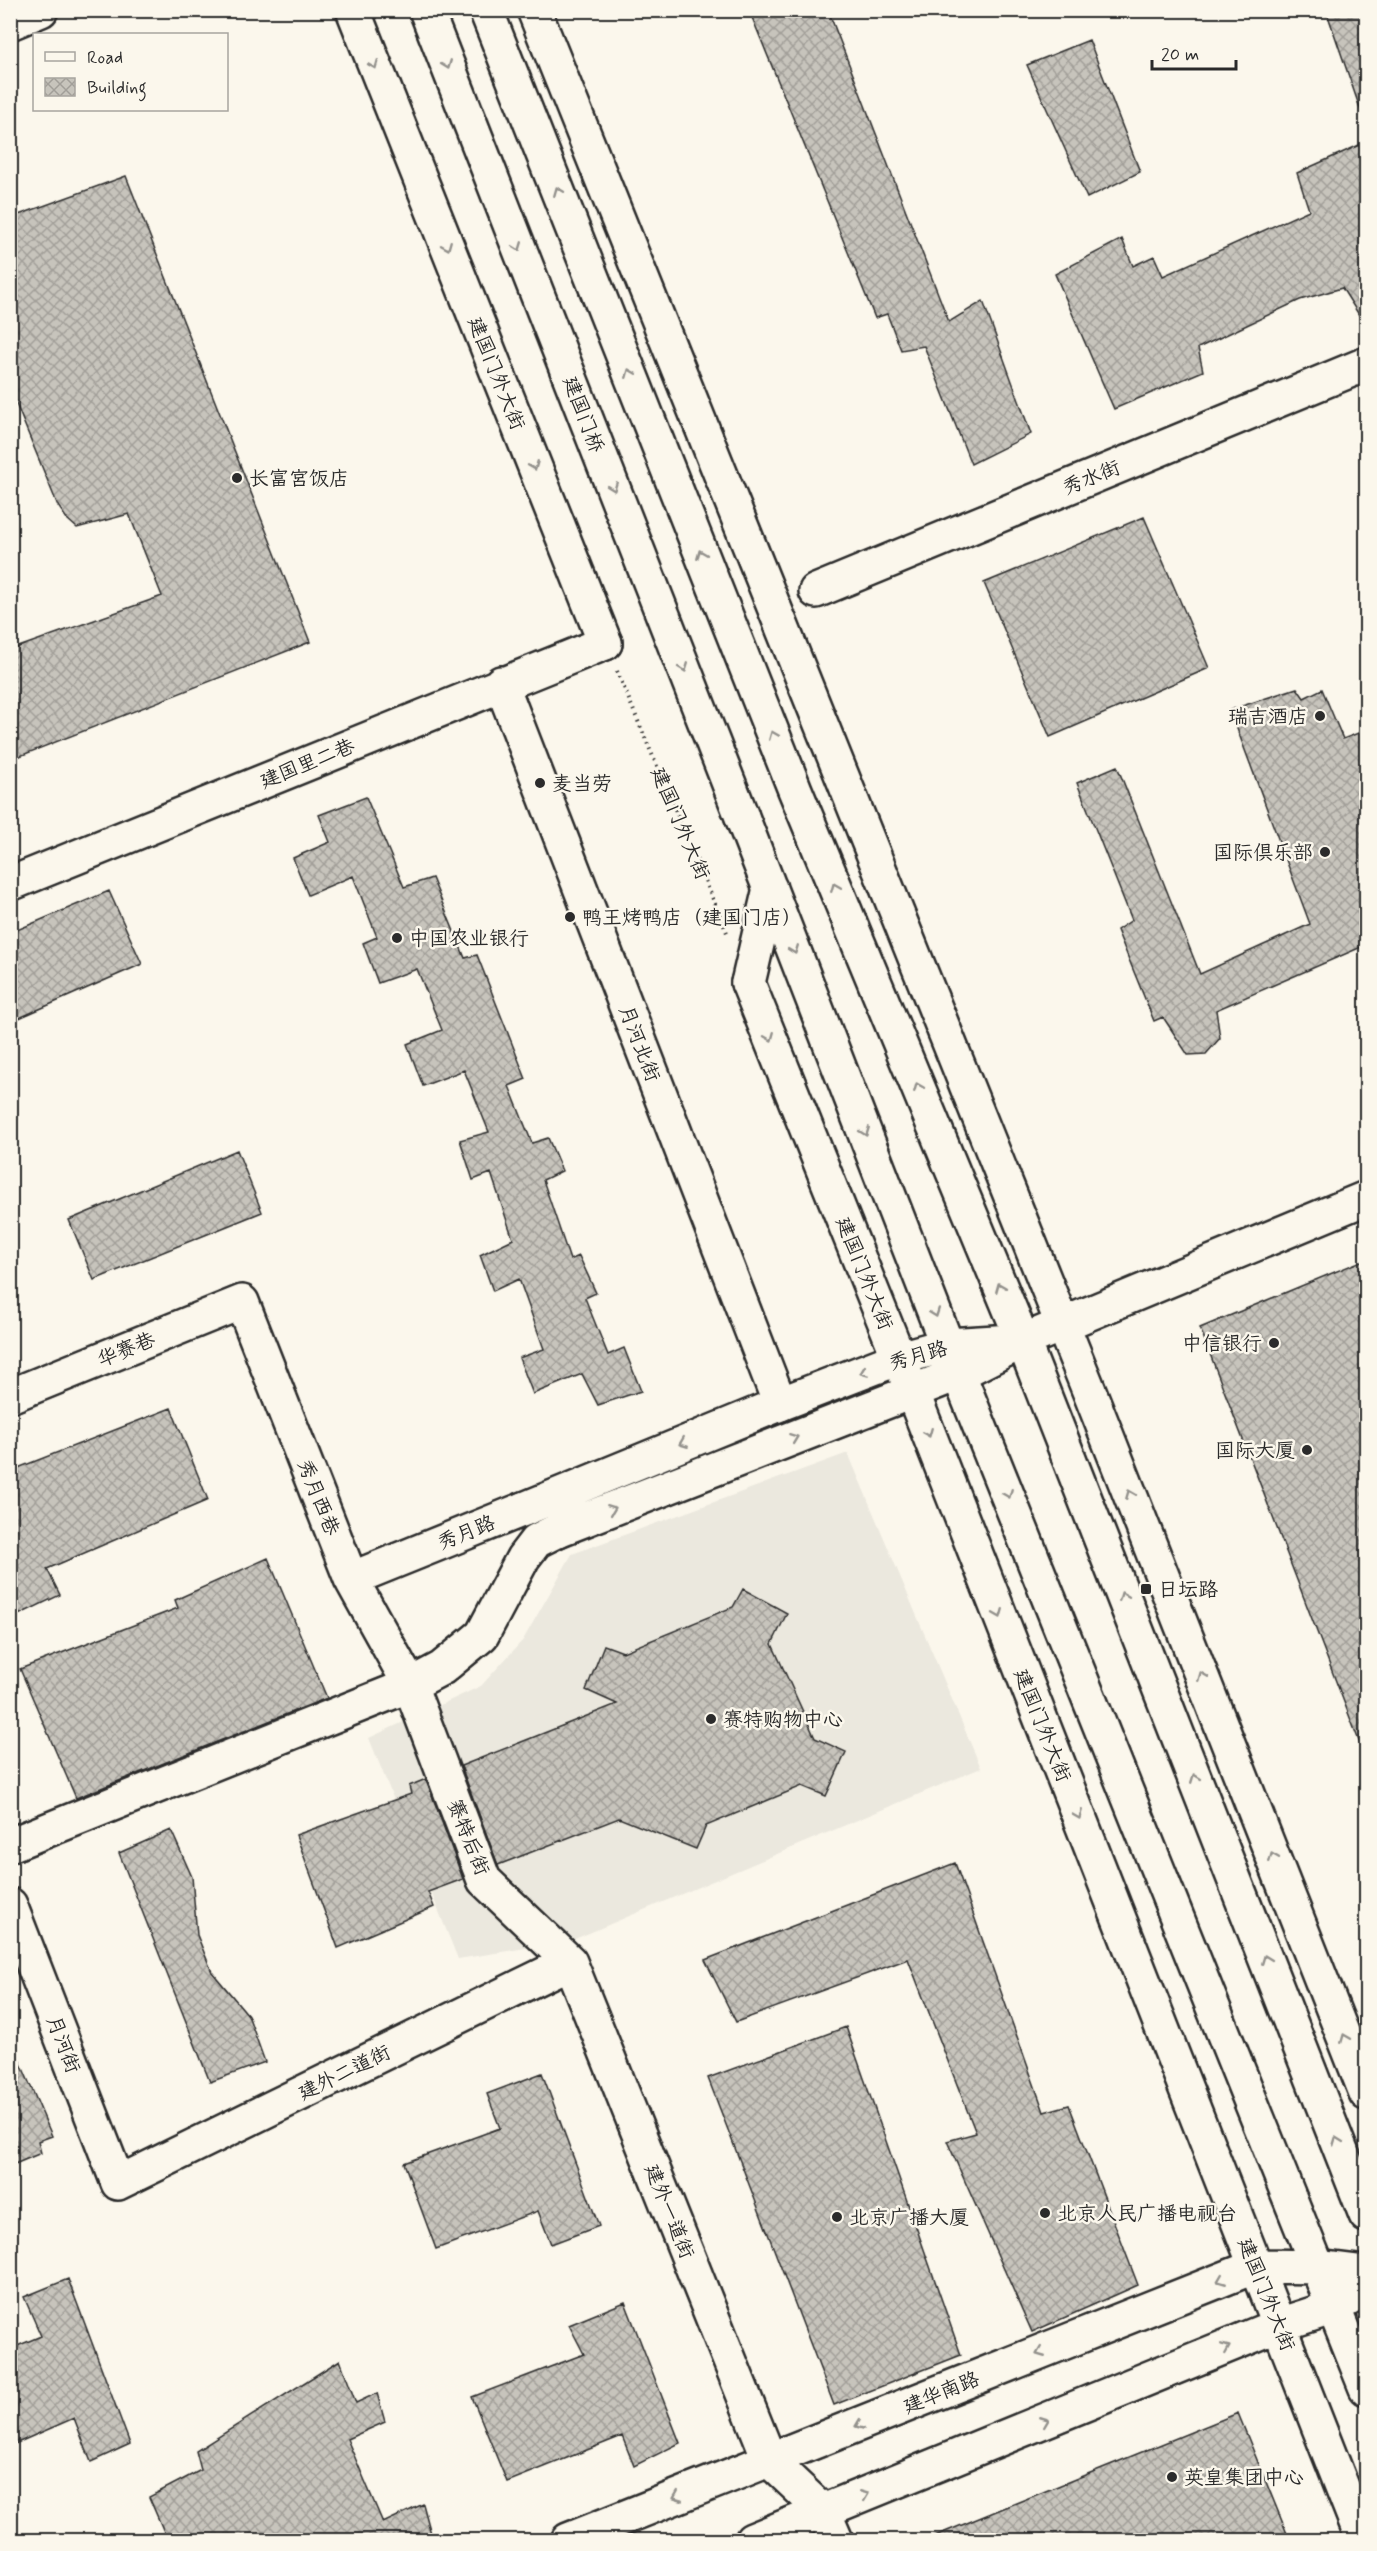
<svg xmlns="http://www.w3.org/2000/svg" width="1377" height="2551" viewBox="0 0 1377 2551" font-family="Mynerve,'LXGW WenKai TC',sans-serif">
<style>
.built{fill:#ebe8de}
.building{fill:url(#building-cross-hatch);stroke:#2b2b2b;stroke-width:1.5}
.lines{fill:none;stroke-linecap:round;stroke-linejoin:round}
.minor-casing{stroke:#2b2b2b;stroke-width:38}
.tertiary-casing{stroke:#2b2b2b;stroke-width:38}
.trunk-casing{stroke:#2b2b2b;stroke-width:38}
.path{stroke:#2b2b2b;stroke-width:4;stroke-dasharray:1.5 4.5;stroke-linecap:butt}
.minor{stroke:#fbf7ec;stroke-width:33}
.tertiary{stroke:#fbf7ec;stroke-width:33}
.trunk{stroke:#fbf7ec;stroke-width:33}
.trunk-bridge-casing{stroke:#2b2b2b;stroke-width:38;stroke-linecap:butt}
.trunk-bridge{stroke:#fbf7ec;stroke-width:33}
.oneway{stroke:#93918c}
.poi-dot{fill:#2b2b2b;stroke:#fbf7ec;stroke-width:2}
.labels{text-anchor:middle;stroke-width:5;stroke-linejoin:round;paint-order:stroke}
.street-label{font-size:20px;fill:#2b2b2b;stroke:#fbf7ec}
.poi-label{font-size:20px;fill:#2b2b2b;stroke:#fbf7ec;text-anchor:start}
</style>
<defs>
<pattern id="building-cross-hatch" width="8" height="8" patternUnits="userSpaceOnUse" patternTransform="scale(1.5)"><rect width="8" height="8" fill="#c7c4bc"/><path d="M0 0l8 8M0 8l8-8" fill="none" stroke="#a29f99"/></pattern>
</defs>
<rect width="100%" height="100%" fill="#fbf7ec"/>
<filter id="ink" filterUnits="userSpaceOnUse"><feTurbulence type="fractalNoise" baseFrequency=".0167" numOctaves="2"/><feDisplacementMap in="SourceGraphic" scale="12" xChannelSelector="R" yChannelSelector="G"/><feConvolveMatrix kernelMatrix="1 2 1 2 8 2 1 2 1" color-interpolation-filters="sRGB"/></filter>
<g filter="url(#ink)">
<path class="built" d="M 848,1453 L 981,1768 L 570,1941 L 458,1959 L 369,1738 L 481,1686 L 523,1640 L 572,1554 Z"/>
<path class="building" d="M 749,10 L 828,10 L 949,322 L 983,301 L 1031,434 L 971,464 L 924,346 L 901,350 L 887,314 L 875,318 Z
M 1326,10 L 1366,10 L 1366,116 L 1363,117 Z
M 1089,40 L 1140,172 L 1087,198 L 1027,65 Z
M 1366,142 L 1366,326 L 1342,288 L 1300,300 L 1198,348 L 1203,371 L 1114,409 L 1055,274 L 1122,239 L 1133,266 L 1154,256 L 1163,276 L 1309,210 L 1297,173 Z
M 126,176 L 310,642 L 10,760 L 10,650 L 162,596 L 129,514 L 77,528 L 67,519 L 58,506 L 10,389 L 10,218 Z
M 1144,517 L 1209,668 L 1050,737 L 984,583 Z
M 1297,688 L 1304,698 L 1322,689 L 1343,739 L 1366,730 L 1366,945 L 1216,1010 L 1220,1038 L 1206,1054 L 1188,1055 L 1163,1017 L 1154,1021 L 1117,930 L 1132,920 L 1077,783 L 1117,766 L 1200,974 L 1310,924 L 1230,710 Z
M 366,797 L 404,887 L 432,878 L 465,958 L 477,955 L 526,1079 L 509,1086 L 532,1143 L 548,1138 L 562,1171 L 543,1180 L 570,1260 L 579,1256 L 596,1293 L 585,1298 L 608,1355 L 624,1348 L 641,1391 L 598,1405 L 582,1374 L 533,1394 L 519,1358 L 544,1349 L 519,1279 L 493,1291 L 480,1255 L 513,1239 L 491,1173 L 473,1180 L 460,1140 L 489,1132 L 464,1070 L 423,1086 L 407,1044 L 442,1030 L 417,969 L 378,983 L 363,943 L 377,937 L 353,876 L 308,895 L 293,858 L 330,842 L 319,815 Z
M 109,891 L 142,964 L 10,1022 L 10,933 Z
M 237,1150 L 262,1212 L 94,1280 L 69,1220 Z
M 1366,1259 L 1366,1754 L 1364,1754 L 1200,1328 Z
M 171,1408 L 208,1500 L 47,1569 L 60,1595 L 10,1619 L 10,1471 Z
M 268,1558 L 327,1698 L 76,1798 L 20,1669 L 178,1608 L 175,1600 Z
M 743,1589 L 787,1613 L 772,1644 L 815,1738 L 846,1752 L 826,1796 L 802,1786 L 706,1826 L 696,1849 L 619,1818 L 498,1865 L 461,1766 L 617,1704 L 586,1690 L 604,1645 L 623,1652 L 733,1607 Z
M 426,1779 L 463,1879 L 428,1892 L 434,1907 L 338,1948 L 296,1835 L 411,1794 L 409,1786 Z
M 171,1830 L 192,1877 L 197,1935 L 212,1972 L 248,2015 L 265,2062 L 210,2082 L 119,1853 Z
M 955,1863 L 1044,2112 L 1069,2105 L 1138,2285 L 1032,2332 L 947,2141 L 976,2133 L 908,1959 L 736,2022 L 705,1960 Z
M 846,2027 L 961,2355 L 834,2405 L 708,2078 Z
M 10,2038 L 52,2136 L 38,2141 L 41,2153 L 10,2166 Z
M 542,2073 L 599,2226 L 551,2244 L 538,2211 L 436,2249 L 404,2163 L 500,2128 L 487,2094 Z
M 68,2279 L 130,2444 L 91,2462 L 74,2418 L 10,2446 L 10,2349 L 41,2336 L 24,2297 Z
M 625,2302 L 680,2443 L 634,2466 L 622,2436 L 507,2482 L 472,2397 L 584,2354 L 569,2325 Z
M 340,2360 L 356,2403 L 377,2393 L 385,2422 L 347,2439 L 383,2523 L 423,2504 L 433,2541 L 168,2541 L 149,2497 L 201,2470 L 196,2451 Z
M 1238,2413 L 1290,2541 L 925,2541 L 925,2540 Z"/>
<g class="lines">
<g class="minor-casing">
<path id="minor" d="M 816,591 L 1366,364
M 501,683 L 780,1404
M 10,884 L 605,643
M 10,1396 L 242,1302 L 351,1579 L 410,1685 L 484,1880 L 570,1962 L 770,2461 L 824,2512 L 836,2540
M 351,1579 L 524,1509
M 10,1845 L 410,1685 L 442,1668 L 482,1635 L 523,1558 L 536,1541 L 558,1530
M 10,1905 L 118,2183 L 570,1962"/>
</g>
<g class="tertiary-casing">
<path id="tertiary" d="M 353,10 L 605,643
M 534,10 L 1090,1393 L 1366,2093
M 10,23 L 41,10
M 748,983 L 899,1358 L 1363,2540
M 524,1509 L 780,1404 L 899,1358 L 947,1345 L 1012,1341
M 558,1530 L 960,1373 L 1023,1341 L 1366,1198
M 568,2540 L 1256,2266 L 1318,2267 L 1366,2273
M 752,2540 L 1279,2325 L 1334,2307 L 1366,2289"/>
</g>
<g class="trunk-casing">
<path id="trunk" d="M 486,10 L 795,790 L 1023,1341 L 1366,2215
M 742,817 L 947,1345 L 1366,2388
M 748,983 L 770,888"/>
</g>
<path class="path" d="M 617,671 L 728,935"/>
<use href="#minor" class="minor"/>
<use href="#tertiary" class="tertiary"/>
<use href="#trunk" class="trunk"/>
<g class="trunk-bridge-casing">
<path id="trunk-bridge" d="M 426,10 L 742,817"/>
</g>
<use href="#trunk-bridge" class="trunk-bridge"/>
</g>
<defs><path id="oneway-chevron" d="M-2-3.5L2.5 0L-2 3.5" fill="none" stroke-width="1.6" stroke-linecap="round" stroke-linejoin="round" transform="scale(1.5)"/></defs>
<g class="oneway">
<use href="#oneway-chevron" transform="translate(374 65) rotate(68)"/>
<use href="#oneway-chevron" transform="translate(447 65) rotate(69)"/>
<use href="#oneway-chevron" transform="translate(558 191) rotate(-112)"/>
<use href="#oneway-chevron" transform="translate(447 246) rotate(68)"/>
<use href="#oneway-chevron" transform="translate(518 247) rotate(69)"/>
<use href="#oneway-chevron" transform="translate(630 373) rotate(-112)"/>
<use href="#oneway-chevron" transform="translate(534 466) rotate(68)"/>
<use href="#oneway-chevron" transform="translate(613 487) rotate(69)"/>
<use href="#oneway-chevron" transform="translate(701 554) rotate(-112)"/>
<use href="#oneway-chevron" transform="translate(684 668) rotate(69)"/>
<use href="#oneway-chevron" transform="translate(773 735) rotate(-112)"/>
<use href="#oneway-chevron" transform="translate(835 887) rotate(-112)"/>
<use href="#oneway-chevron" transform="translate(794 950) rotate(69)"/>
<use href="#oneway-chevron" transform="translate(770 1037) rotate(68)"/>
<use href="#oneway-chevron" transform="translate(918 1087) rotate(-112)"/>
<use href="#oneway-chevron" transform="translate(865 1132) rotate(69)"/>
<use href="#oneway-chevron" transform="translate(1000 1287) rotate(-112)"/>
<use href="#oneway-chevron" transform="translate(935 1313) rotate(70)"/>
<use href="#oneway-chevron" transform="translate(864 1372) rotate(159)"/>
<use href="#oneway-chevron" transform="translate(928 1433) rotate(68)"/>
<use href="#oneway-chevron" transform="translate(794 1438) rotate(-21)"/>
<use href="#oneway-chevron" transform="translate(683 1443) rotate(158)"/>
<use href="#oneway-chevron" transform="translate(1008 1494) rotate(68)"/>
<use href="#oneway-chevron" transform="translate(1130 1494) rotate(-112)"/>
<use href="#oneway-chevron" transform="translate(612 1509) rotate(-21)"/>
<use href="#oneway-chevron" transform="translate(1123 1596) rotate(-112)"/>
<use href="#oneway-chevron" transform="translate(999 1614) rotate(68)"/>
<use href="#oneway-chevron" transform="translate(1202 1676) rotate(-112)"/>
<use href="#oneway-chevron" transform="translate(1195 1778) rotate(-111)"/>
<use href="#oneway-chevron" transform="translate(1078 1815) rotate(68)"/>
<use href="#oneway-chevron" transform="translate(1273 1857) rotate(-112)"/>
<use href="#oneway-chevron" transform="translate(1266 1959) rotate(-111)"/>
<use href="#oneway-chevron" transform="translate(1345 2038) rotate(-112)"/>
<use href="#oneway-chevron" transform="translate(1337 2141) rotate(-111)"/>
<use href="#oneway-chevron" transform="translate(1221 2280) rotate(158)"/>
<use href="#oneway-chevron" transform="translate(1226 2348) rotate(-23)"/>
<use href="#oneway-chevron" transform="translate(1040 2353) rotate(158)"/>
<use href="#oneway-chevron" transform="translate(1045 2421) rotate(-22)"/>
<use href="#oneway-chevron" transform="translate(859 2425) rotate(158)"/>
<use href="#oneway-chevron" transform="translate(865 2495) rotate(-22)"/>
<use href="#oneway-chevron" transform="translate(677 2497) rotate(158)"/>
</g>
</g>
<g class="poi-dot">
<circle cx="237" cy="478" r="6"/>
<circle cx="1320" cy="716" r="6"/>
<circle cx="540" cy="783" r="6"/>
<circle cx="1325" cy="852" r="6"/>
<circle cx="570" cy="917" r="6"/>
<circle cx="397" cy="938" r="6"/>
<circle cx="1274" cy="1343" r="6"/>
<circle cx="1307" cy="1450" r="6"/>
<rect x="1140" y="1583" width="12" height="12" rx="3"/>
<circle cx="711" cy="1719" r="6"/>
<circle cx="1045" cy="2213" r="6"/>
<circle cx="837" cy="2217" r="6"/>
<circle cx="1172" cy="2477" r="6"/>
</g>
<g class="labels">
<g class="street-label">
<text transform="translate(497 373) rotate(68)" y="7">建国门外大街</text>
<text transform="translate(584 414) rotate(69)" y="7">建国门桥</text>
<text transform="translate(1091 477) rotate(-22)" y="7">秀水街</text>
<text transform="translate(307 763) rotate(-22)" y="7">建国里二巷</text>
<text transform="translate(681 823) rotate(67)" y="7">建国门外大街</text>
<text transform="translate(640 1043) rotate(69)" y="7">月河北街</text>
<text transform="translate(865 1273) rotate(68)" y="7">建国门外大街</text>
<text transform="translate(126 1349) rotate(-22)" y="7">华赛巷</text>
<text transform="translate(918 1355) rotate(-16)" y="7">秀月路</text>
<text transform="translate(319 1497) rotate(68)" y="7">秀月西巷</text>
<text transform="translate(466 1532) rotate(-22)" y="7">秀月路</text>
<text transform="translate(1043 1725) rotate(68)" y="7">建国门外大街</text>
<text transform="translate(469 1837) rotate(68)" y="7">赛特后街</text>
<text transform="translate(64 2044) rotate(69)" y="7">月河街</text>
<text transform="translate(344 2072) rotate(-26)" y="7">建外二道街</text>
<text transform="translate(670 2211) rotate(68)" y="7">建外一道街</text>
<text transform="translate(1267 2294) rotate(68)" y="7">建国门外大街</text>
<text transform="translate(941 2392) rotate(-22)" y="7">建华南路</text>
</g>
<g class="poi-label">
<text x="249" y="485">长富宫饭店</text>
<text x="1308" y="723" text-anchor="end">瑞吉酒店</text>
<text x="552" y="790">麦当劳</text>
<text x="1313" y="859" text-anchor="end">国际俱乐部</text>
<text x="582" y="924">鸭王烤鸭店（建国门店）</text>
<text x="409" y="945">中国农业银行</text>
<text x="1262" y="1350" text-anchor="end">中信银行</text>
<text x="1295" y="1457" text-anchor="end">国际大厦</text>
<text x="1158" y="1596">日坛路</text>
<text x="723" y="1726">赛特购物中心</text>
<text x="1057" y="2220">北京人民广播电视台</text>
<text x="849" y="2224">北京广播大厦</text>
<text x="1184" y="2484">英皇集团中心</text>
</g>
</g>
<rect width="1377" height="2551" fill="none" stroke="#fbf7ec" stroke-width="36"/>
<rect x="18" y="18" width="1341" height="2515" fill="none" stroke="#2b2b2b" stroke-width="2" filter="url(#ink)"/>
<rect x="33" y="33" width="195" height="78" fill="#fbf7ec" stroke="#a8a59f" stroke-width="1.5"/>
<rect x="45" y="52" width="30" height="9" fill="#fbf7ec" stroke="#a8a59f" stroke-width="1.5"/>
<text x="87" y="63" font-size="18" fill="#2b2b2b">Road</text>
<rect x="45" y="78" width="30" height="18" fill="url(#building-cross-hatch)" stroke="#a8a59f" stroke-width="1.5"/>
<text x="87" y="93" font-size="18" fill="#2b2b2b">Building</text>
<path d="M1152 60v9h84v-9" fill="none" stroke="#2b2b2b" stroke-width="3"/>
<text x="1161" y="60" font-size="18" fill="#2b2b2b" stroke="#fbf7ec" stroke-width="4.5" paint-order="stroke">20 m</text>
</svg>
